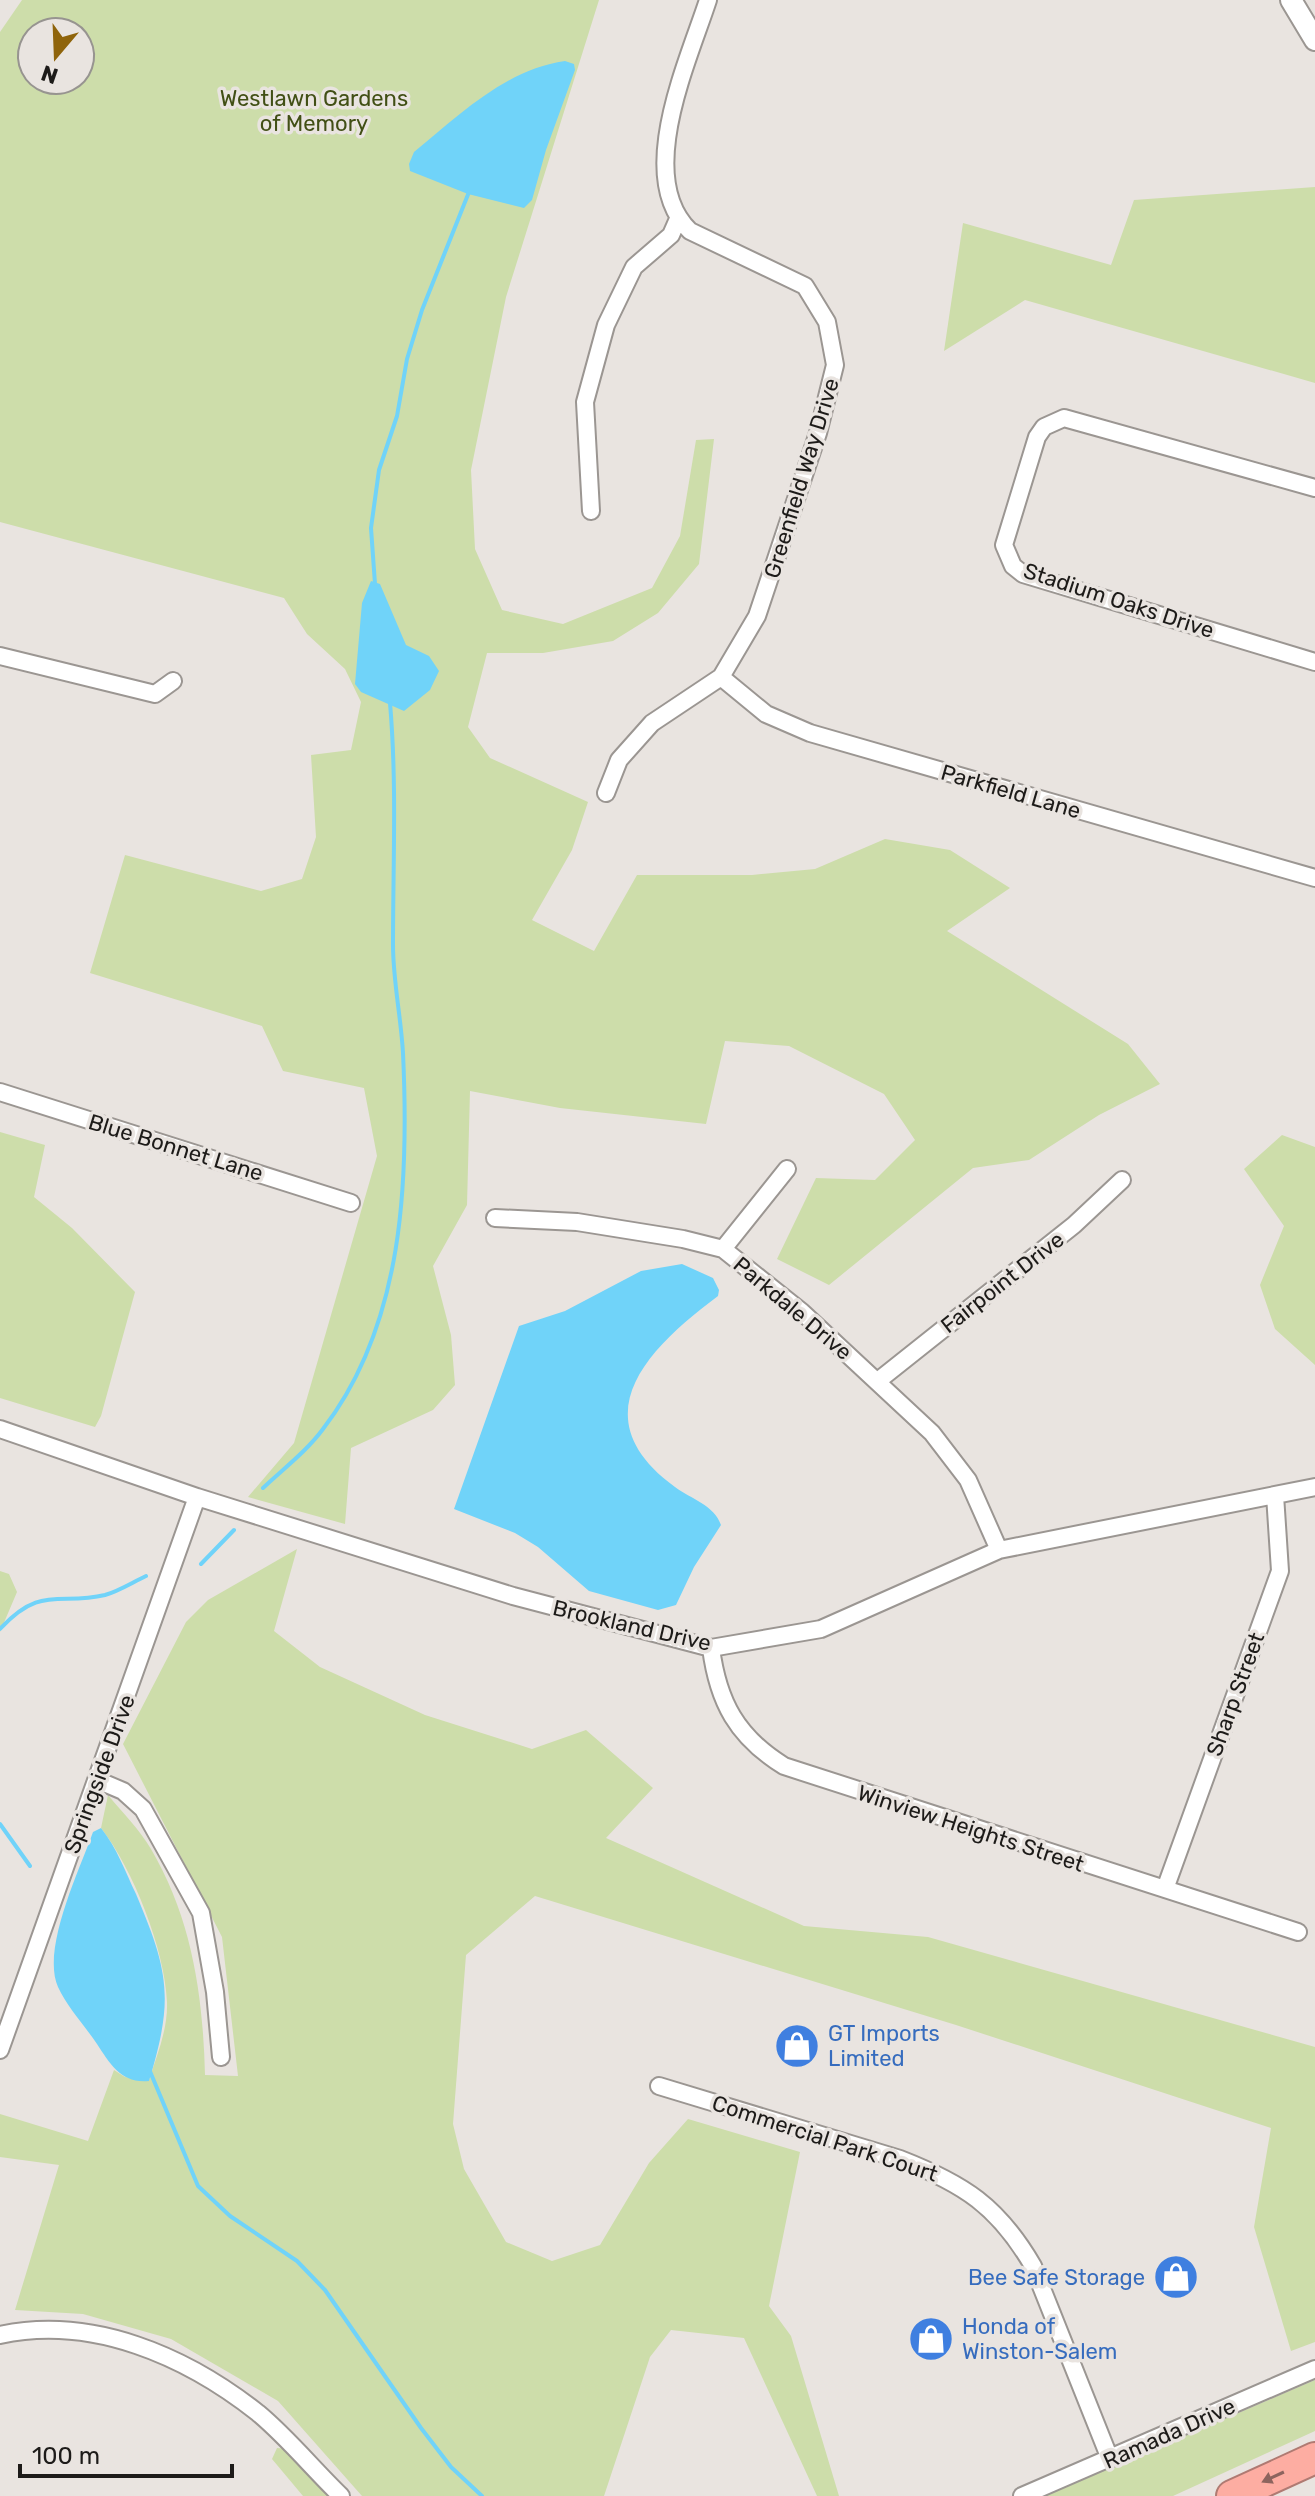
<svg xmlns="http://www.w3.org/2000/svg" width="1315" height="2496" viewBox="0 0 1315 2496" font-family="Rubik,sans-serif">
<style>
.green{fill:#cdddaa;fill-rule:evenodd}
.water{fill:#70d3f9}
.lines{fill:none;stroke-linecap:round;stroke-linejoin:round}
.stream{stroke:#70d3f9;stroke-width:4}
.minor-casing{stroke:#9b9692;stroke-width:20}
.tertiary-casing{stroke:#9b9692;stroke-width:24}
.motorway-casing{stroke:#af7a72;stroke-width:34}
.minor{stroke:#fff;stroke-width:16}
.tertiary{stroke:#fff;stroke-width:20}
.motorway{stroke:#fdada2;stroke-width:30}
.oneway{fill:#8d645e}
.labels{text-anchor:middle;stroke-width:7;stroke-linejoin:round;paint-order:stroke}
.park-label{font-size:22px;fill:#414f15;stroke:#e9e4e0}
.street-label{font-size:22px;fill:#1d1b19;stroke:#e9e4e0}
.shop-label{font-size:22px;fill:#366cbe;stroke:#e9e4e0;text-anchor:start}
</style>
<rect width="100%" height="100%" fill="#e9e4e0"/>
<path class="green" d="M 22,0 L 599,0 L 506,297 L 471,470 L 475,549 L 502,610 L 563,624 L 652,588 L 680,536 L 696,440 L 714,439 L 699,564 L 658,613 L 613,641 L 543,653 L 487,653 L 468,727 L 490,758 L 588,802 L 572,850 L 532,920 L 594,951 L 637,875 L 752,875 L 815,869 L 885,839 L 950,850 L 1010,888 L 947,931 L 1128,1044 L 1160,1084 L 1099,1115 L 1029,1160 L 973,1168 L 829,1285 L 777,1259 L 816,1178 L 875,1180 L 915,1140 L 884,1094 L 789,1046 L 725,1041 L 706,1124 L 560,1108 L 470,1091 L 467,1205 L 433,1266 L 451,1335 L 455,1385 L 433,1410 L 351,1448 L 345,1524 L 248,1497 L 294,1443 L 377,1156 L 364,1088 L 283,1071 L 262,1026 L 90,973 L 125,855 L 261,891 L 302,879 L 316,837 L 311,755 L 351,750 L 361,702 L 345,669 L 307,634 L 284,598 L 0,522 L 0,32 ZM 32,32 L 80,32 L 80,80 L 32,80 Z
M 1315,187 L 1315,383 L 1025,300 L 944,351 L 963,223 L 1111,265 L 1134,200 Z
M 0,1132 L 45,1145 L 34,1197 L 72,1228 L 135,1292 L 101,1416 L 95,1427 L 0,1398 Z
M 1282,1135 L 1315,1147 L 1315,1365 L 1275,1329 L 1260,1285 L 1284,1226 L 1244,1169 Z
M 297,1549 L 274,1631 L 320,1667 L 425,1715 L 532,1749 L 586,1730 L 653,1788 L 606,1838 L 804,1926 L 928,1937 L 1315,2047 L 1315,2342 L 1291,2351 L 1254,2227 L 1271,2128 L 956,2025 L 535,1896 L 466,1955 L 453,2124 L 464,2169 L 506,2242 L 552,2261 L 600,2245 L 649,2163 L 688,2119 L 800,2152 L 769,2306 L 791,2336 L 839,2496 L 817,2496 L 744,2338 L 671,2330 L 650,2357 L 604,2496 L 362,2496 L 278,2401 L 171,2339 L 83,2314 L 15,2310 L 59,2165 L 0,2157 L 0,2114 L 88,2141 L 114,2070 L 125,2077 L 149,2080 C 157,2055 168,2029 167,2002 C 165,1950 133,1869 101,1828 L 108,1795 C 122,1812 140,1830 151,1849 C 192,1919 203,1995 205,2075 L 238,2076 L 222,1937 L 123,1744 L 186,1622 L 208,1600 Z
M 0,1571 L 9,1574 L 17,1592 L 0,1632 Z
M 1315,2380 L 1315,2431 L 1173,2496 L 1045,2496 Z
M 277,2448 L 288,2449 L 332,2496 L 303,2496 L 272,2459 Z"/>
<path class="water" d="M 565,61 L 574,64 L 575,70 L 546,150 L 532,200 L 524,208 L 468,194 L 410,171 L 409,164 L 414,152 C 458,116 506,69 565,61 Z
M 371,581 L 380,584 L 406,645 L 429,656 L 439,671 L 430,690 L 404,711 L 361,692 L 355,684 L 362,603 Z
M 682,1264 L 713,1278 L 719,1290 L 718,1296 C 648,1348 579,1417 675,1487 C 691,1499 714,1505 721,1525 L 694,1567 L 676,1605 L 658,1610 L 589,1591 L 538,1547 L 515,1533 L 454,1509 L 519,1326 L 565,1311 L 641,1271 Z
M 101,1828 C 117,1848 125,1871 136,1894 C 169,1972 174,1999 149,2081 C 122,2084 110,2064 97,2044 C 85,2026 67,2007 58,1987 C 41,1949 80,1869 93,1832 Z"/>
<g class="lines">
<path class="stream" d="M 375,584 L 371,528 L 379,470 L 397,416 L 407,359 L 422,310 L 469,192
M 263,1488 C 283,1469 306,1452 323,1429 C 404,1324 409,1180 403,1053 C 401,1017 393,981 393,945 C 393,864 397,784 390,703
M 201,1564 L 234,1530
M 0,1629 C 41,1584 60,1606 105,1595 C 119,1591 133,1582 146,1576
M 0,1824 L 30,1866
M 149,2069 L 198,2186 L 230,2216 L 297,2261 L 325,2290 L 421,2428 L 451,2467 L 482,2496"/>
<g class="minor-casing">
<path id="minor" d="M 1315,488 L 1064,418 L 1044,427 L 1037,437 L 1004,545 L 1013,566 L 1023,574 L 1315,662
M 591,511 L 585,402 L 606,325 L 634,267 L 671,235 L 678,219
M 0,656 L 155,694 L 173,681
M 721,677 L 766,714 L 810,733 L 1315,878
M 606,793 L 619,760 L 652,723 L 721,677 L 757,616 L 818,433 L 835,365 L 827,322 L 805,286 L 690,231 C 634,177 688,62 708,0
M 0,1092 L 351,1203
M 495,1218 L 577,1222 L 683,1239 L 723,1249 L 802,1312 L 932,1433 L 968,1480 L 999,1550
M 723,1249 L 787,1169
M 879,1380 L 1074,1225 L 1122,1180
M 0,1429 L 197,1497 L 513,1596 L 711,1648 L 821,1629 L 999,1550 L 1315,1487
M 711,1648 C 718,1702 737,1737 784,1766 L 1298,1932
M 97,1780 L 123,1791 L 143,1809 L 201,1913 L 215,1992 L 221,2057
M 1165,1889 L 1280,1571 L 1275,1495
M 0,2050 L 197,1497
M 659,2086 L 900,2159 C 964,2184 998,2206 1033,2266 L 1110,2459
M 0,2335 C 92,2315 186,2356 258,2413 C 288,2438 313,2469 341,2496
M 1022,2496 L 1315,2369"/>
</g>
<g class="tertiary-casing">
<path id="tertiary" d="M 1291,0 L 1315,40"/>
</g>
<g class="motorway-casing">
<path id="motorway" d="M 1232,2496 L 1315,2458"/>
</g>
<use href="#minor" class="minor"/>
<use href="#tertiary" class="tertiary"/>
<use href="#motorway" class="motorway"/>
</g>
<defs><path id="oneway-solid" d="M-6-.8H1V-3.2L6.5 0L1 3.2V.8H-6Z" transform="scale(2)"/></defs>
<use class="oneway" href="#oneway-solid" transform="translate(1273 2477) rotate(155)"/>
<defs>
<g id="shop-disc" transform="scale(2.3)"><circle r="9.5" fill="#3f7fe0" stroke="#e9e4e0"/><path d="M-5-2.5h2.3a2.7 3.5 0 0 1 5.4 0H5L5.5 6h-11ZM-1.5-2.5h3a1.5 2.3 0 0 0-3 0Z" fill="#fff"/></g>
</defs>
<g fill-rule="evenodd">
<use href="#shop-disc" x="797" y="2046"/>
<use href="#shop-disc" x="1176" y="2277"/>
<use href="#shop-disc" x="931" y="2339"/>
</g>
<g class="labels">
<g class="park-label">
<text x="314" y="106">Westlawn Gardens<tspan x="314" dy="25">of Memory</tspan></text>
</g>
<g class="street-label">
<text transform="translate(801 478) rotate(-73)" y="8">Greenfield Way Drive</text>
<text transform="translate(1119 600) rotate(18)" y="8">Stadium Oaks Drive</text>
<text transform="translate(1011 791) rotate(16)" y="8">Parkfield Lane</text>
<text transform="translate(176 1147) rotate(17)" y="8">Blue Bonnet Lane</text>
<text transform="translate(1002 1282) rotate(-38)" y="8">Fairpoint Drive</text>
<text transform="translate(793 1308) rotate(40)" y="8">Parkdale Drive</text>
<text transform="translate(632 1625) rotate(13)" y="8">Brookland Drive</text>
<text transform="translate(1235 1694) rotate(-70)" y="8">Sharp Street</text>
<text transform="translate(99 1774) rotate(-70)" y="8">Springside Drive</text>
<text transform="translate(971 1828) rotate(18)" y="8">Winview Heights Street</text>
<text transform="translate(825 2138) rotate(18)" y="8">Commercial Park Court</text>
<text transform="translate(1169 2433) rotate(-24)" y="8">Ramada Drive</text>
</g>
<g class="shop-label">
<text x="828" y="2041">GT Imports<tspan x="828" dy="25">Limited</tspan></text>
<text x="1145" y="2285" text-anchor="end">Bee Safe Storage</text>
<text x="962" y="2334">Honda of<tspan x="962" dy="25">Winston-Salem</tspan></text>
</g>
</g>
<g transform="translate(56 56) rotate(199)"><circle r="38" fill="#e9e4e0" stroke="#979490" stroke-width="2"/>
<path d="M0-6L14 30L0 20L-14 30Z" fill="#8f640b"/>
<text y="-12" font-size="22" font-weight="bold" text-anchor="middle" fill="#1d1b19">N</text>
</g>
<path d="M20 2464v12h212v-12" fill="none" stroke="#1d1b19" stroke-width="4"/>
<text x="32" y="2464" font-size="24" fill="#1d1b19" stroke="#e9e4e0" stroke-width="6" paint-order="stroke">100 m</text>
</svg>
